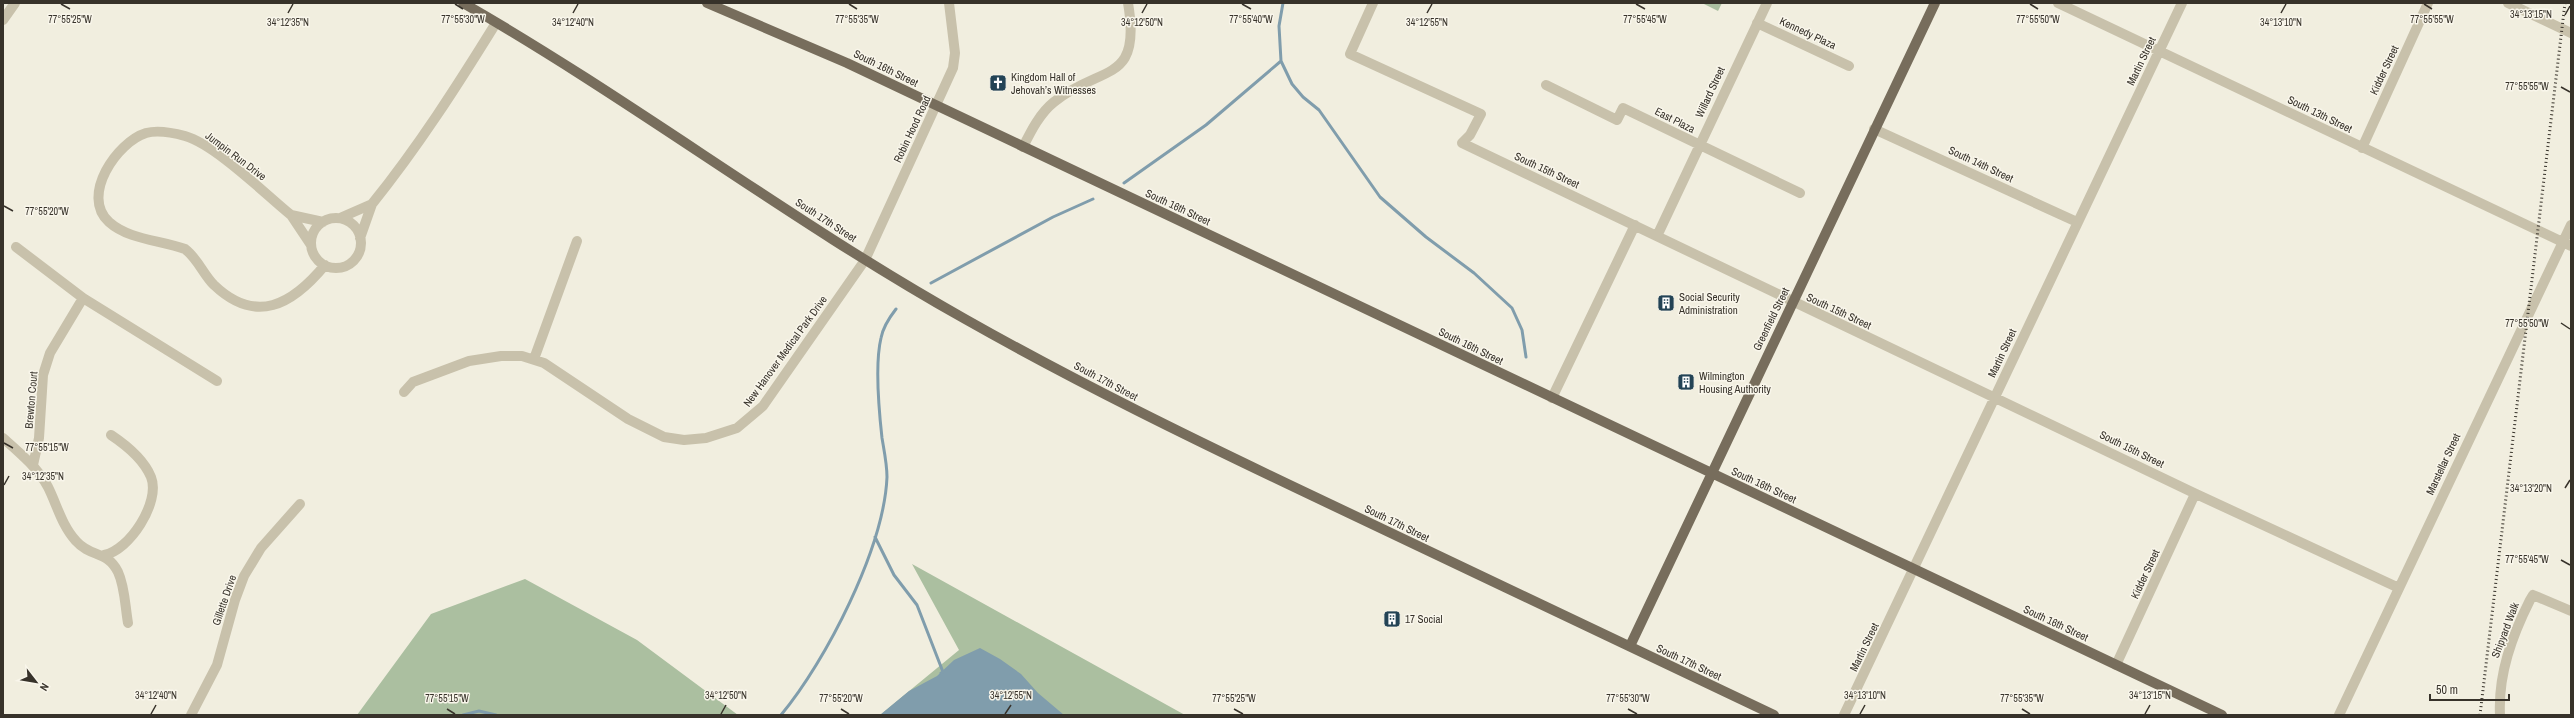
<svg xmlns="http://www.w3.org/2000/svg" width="2574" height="718" viewBox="0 0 2574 718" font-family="'Archivo Narrow',sans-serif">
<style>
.green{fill:#abbfa0}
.water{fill:#809dac}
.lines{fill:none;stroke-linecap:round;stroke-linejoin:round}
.stream{stroke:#809dac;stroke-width:3}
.minor{stroke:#c8c1ab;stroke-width:10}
.major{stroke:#776d5c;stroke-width:10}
.rail{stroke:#37322a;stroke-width:3;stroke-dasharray:1 3;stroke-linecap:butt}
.ticks{fill:none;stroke:#37322a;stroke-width:1.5}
.labels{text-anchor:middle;stroke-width:3;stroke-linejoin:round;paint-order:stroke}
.street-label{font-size:11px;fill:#37322a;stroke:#f9f6eb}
.poi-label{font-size:11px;fill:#37322a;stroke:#f9f6eb;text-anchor:start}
.ticks-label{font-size:10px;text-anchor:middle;fill:#37322a;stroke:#f9f6eb;stroke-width:3;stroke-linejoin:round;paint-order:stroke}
</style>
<rect width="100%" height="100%" fill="#f1eedf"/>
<path class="green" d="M 1702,3 L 1722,3 L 1718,11 Z
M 912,564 L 1185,715 L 880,715 L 959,650 Z
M 525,579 L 637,640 L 738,715 L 357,715 L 431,614 Z"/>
<path class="water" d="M 980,648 L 1000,659 L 1021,674 L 1038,693 L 1064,715 L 880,715 L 909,691 L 937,676 L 954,660 Z"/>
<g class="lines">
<path class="stream" d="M 1283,3 L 1279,26 L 1281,61 L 1292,84 L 1303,97 L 1319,110 L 1380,197 L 1426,237 L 1474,273 L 1512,308 L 1522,330 L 1526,357
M 1124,183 L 1206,125 L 1281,61
M 931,283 L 1053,217 L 1093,199
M 875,537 L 894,575 L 917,605 L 943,672 L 941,673
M 463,715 L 479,711 L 496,715
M 781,715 C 826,661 884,548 887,477 C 887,464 884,450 882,438 C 879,411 875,363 881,338 C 883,327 889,318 896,309"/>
<path class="minor" d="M 1373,3 L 1350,54 L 1481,114 L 1470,135 L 1462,143 L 2194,493 L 2399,588
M 2058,3 L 2571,246
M 2508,3 L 2571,33
M 3,20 L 15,3
M 1757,23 L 1849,66
M 1546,85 L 1617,120 L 1623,108 L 1800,193
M 1874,129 L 2077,222
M 1023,147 C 1031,131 1040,113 1054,102 C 1101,64 1142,85 1128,3
M 2362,148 L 2428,3
M 372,204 C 418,147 457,86 496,23
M 291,215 C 265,194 216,145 185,136 C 174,133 157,130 146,133 C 117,142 80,196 109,222 C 129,240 161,240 185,249 C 198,259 203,274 214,285 C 256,325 292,305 325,265
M 340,218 L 372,204 L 360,238
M311 243a25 25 0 1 1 50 0a25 25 0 1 1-50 0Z
M 1657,236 L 1767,3
M 311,245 L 291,215 L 323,222
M 16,247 L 83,298 L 217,381
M 534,359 L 577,241
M 404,392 L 413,382 L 469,361 L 501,356 L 522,356 L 544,363 L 628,419 L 664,437 L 684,440 L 706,438 L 737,428 L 763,406 L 865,260 L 953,68 L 955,53 L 949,3
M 1552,398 L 1635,225
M 3,438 C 20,453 37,467 48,487 C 57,505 62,526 76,541 C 91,558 107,550 118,572 C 125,587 125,606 128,623
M 33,465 L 39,438 L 43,375 L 50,353 L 83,298
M 104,555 C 129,551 161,502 151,477 C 144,460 126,445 111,435
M 2116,665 L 2195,494
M 191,715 L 217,665 L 235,600 L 244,576 L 261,548 L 300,504
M 1844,715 L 2182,3
M 2339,715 L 2571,225
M 2500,715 C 2498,674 2512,636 2530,600 L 2533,595 L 2571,611"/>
<path class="major" d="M 463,3 C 634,101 792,222 965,319 C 1078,383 1195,440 1313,496 C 1466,569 1620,642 1774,715
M 707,3 L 847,63 L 2222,715
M 1630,646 L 1935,3"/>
<path class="rail" d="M 2480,715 L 2565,3"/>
</g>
<path class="ticks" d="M 61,4 L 70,9M 455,4 L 463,9M 849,4 L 857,9M 1242,4 L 1251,9M 1636,4 L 1645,9M 2030,4 L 2038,9M 2424,4 L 2432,9M 288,13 L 293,4M 573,13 L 578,4M 1142,13 L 1147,4M 1427,13 L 1432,4M 2281,13 L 2286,4M 2565,15 L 2570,6M 2561,87 L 2570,92M 4,206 L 13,211M 2561,323 L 2570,329M 4,443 L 13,448M 4,485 L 9,476M 2565,488 L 2570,480M 2561,560 L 2570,565M 447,709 L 455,714M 841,709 L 849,714M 1234,709 L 1243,714M 1628,709 L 1637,714M 2022,709 L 2030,714M 151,714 L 156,705M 721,714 L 726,705M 1005,714 L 1011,705M 1860,714 L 1865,705M 2145,714 L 2150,705"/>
<defs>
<g id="church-square" transform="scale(0.9)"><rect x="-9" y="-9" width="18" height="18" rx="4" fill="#234355" stroke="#f9f6eb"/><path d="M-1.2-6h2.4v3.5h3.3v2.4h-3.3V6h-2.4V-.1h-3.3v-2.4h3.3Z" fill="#fff"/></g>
<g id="building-square" transform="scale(0.9)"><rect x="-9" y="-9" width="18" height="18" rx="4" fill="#234355" stroke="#f9f6eb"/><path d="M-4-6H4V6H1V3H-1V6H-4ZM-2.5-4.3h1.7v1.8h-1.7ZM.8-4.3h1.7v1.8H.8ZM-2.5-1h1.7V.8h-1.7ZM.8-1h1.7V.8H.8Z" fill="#fff"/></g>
</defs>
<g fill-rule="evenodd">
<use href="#church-square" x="998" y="83"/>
<use href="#building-square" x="1666" y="303"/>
<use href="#building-square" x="1686" y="382"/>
<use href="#building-square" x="1392" y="619"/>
</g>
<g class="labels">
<g class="street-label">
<text transform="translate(1808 33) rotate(25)" y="4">Kennedy Plaza</text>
<text transform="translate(2141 61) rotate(-64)" y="4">Martin Street</text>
<text transform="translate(886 68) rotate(26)" y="4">South 16th Street</text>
<text transform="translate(2384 70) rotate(-65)" y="4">Kidder Street</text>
<text transform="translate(1710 92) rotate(-65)" y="4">Willard Street</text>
<text transform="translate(2320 114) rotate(26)" y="4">South 13th Street</text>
<text transform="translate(1675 120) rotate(27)" y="4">East Plaza</text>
<text transform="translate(912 129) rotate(-65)" y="4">Robin Hood Road</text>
<text transform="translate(236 156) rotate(37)" y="4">Jumpin Run Drive</text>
<text transform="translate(1981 164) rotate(25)" y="4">South 14th Street</text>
<text transform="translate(1547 170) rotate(25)" y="4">South 15th Street</text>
<text transform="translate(1178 207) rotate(25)" y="4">South 16th Street</text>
<text transform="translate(826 220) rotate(33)" y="4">South 17th Street</text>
<text transform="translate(1839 311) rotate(25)" y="4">South 15th Street</text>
<text transform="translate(1771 319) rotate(-64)" y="4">Greenfield Street</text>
<text transform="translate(1471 346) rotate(26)" y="4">South 16th Street</text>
<text transform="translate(785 351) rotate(-54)" y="4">New Hanover Medical Park Drive</text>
<text transform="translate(2002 353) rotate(-65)" y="4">Martin Street</text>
<text transform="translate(1106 381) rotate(28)" y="4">South 17th Street</text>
<text transform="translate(31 400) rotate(-85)" y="4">Brewton Court</text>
<text transform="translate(2132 449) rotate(26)" y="4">South 15th Street</text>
<text transform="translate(2443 464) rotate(-65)" y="4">Marstellar Street</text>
<text transform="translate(1764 485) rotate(25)" y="4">South 16th Street</text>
<text transform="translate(1397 523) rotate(26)" y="4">South 17th Street</text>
<text transform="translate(2145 574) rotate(-65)" y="4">Kidder Street</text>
<text transform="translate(224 600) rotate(-71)" y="4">Gillette Drive</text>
<text transform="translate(2056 623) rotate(25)" y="4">South 16th Street</text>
<text transform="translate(2505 630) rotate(-69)" y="4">Shipyard Walk</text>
<text transform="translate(1864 647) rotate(-64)" y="4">Martin Street</text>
<text transform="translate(1689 662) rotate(25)" y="4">South 17th Street</text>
</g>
<g class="poi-label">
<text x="1011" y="81">Kingdom Hall of<tspan x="1011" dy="13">Jehovah’s Witnesses</tspan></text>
<text x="1679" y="301">Social Security<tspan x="1679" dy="13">Administration</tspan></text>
<text x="1699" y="380">Wilmington<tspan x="1699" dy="13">Housing Authority</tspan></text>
<text x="1405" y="623">17 Social</text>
</g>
</g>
<g class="ticks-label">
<text x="2531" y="18">34°13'15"N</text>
<text x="70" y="23">77°55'25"W</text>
<text x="463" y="23">77°55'30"W</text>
<text x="857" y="23">77°55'35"W</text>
<text x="1251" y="23">77°55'40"W</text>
<text x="1645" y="23">77°55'45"W</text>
<text x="2038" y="23">77°55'50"W</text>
<text x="2432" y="23">77°55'55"W</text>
<text x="288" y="26">34°12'35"N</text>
<text x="1142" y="26">34°12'50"N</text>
<text x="2281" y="26">34°13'10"N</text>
<text x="573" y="26">34°12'40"N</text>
<text x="1427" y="26">34°12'55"N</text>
<text x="2527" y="90">77°55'55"W</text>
<text x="47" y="215">77°55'20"W</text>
<text x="2527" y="327">77°55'50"W</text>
<text x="47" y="451">77°55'15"W</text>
<text x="43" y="480">34°12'35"N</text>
<text x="2531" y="492">34°13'20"N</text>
<text x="2527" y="563">77°55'45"W</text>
<text x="156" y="699">34°12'40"N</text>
<text x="726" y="699">34°12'50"N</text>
<text x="1011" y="699">34°12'55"N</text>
<text x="1865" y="699">34°13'10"N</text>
<text x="2150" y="699">34°13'15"N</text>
<text x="447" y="702">77°55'15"W</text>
<text x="841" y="702">77°55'20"W</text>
<text x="1234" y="702">77°55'25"W</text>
<text x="1628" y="702">77°55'30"W</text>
<text x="2022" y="702">77°55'35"W</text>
</g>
<rect width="2574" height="718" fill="none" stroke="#37322a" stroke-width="8"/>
<g transform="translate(36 682) rotate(121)" stroke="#f9f6eb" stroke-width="3" paint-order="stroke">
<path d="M0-3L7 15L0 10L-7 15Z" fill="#37322a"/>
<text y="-6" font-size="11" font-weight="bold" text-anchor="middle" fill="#37322a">N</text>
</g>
<path d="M2430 694v6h79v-6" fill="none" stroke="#37322a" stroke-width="2"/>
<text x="2436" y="694" font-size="12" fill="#37322a" stroke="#f9f6eb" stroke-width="3" paint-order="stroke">50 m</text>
</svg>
